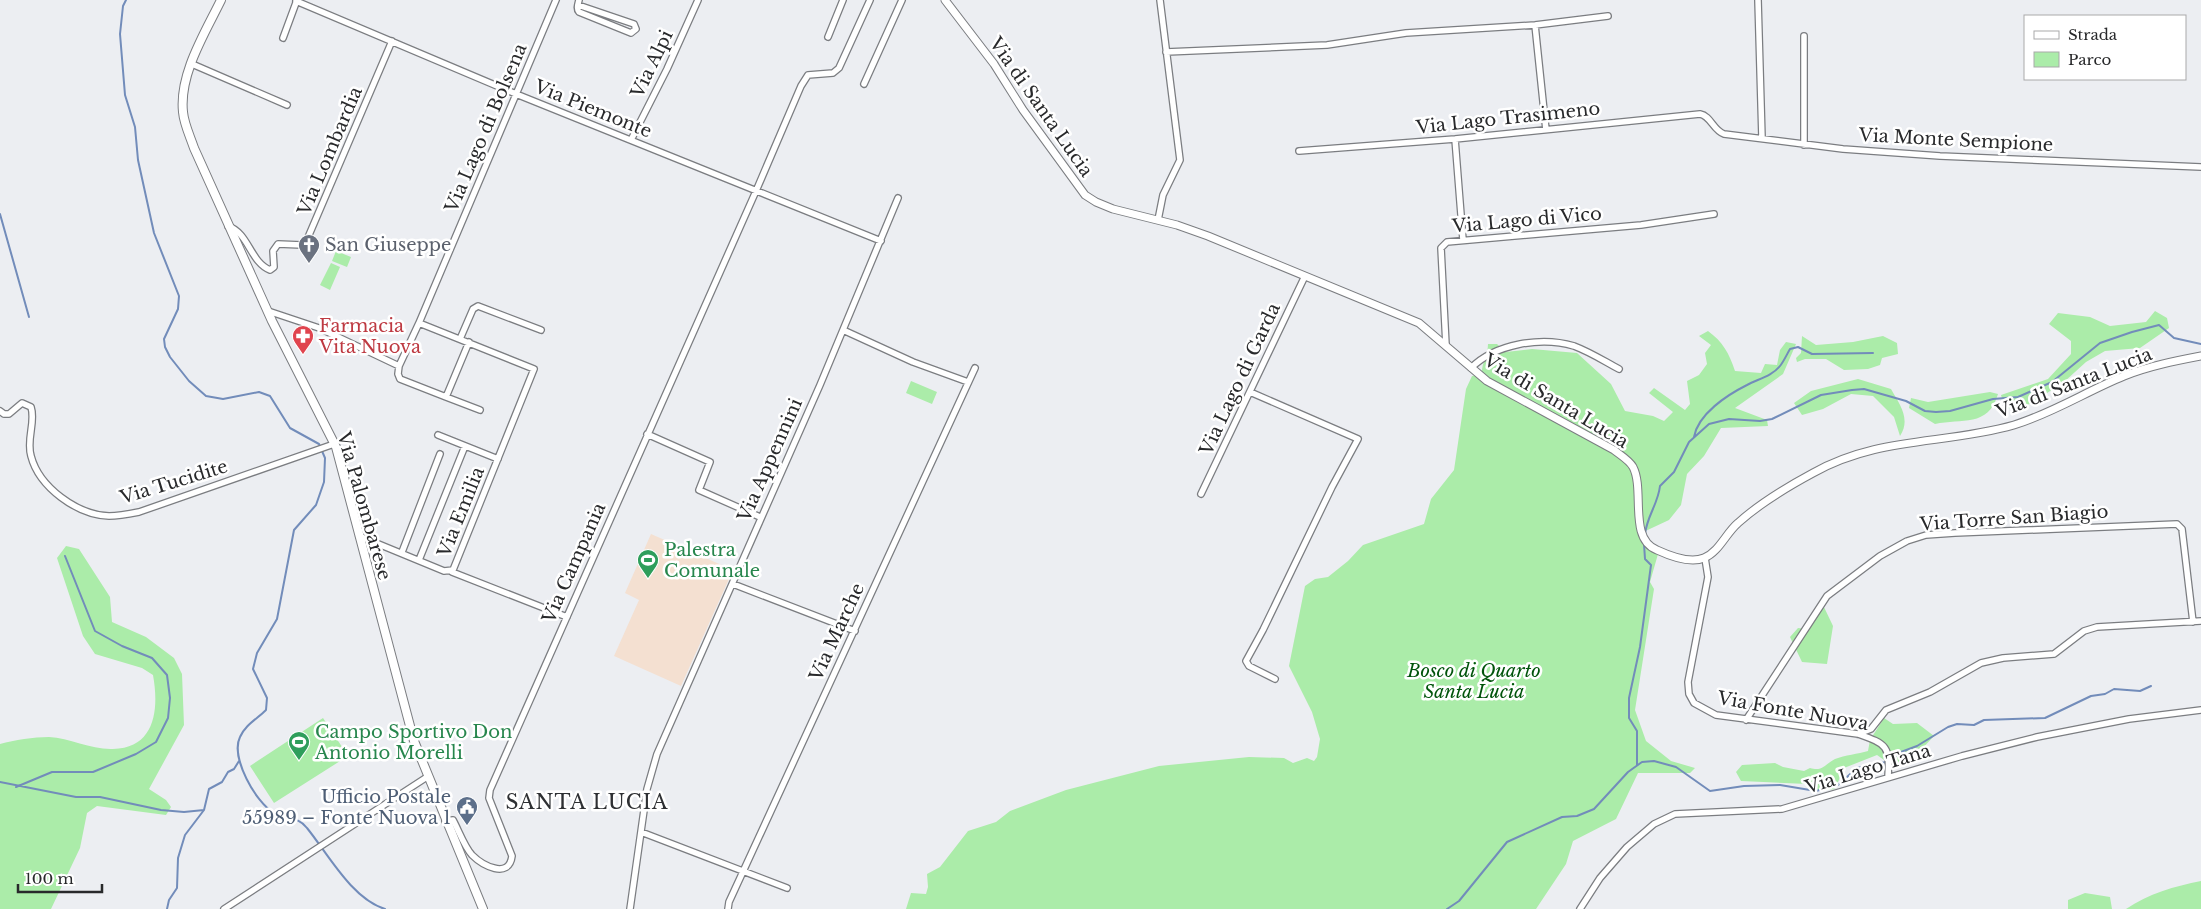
<svg xmlns="http://www.w3.org/2000/svg" width="2201" height="909" viewBox="0 0 2201 909" font-family="'Libre Baskerville',serif">
<style>
.education{fill:#f4e0d1}
.green{fill:#abeca9}
.lines{fill:none;stroke-linecap:round;stroke-linejoin:round}
.stream{stroke:#728cba;stroke-width:2}
.minor-casing{stroke:#7b7d81;stroke-width:8}
.tertiary-casing{stroke:#7b7d81;stroke-width:9}
.secondary-casing{stroke:#7b7d81;stroke-width:10}
.minor{stroke:#fff;stroke-width:5.5}
.tertiary{stroke:#fff;stroke-width:7}
.secondary{stroke:#fff;stroke-width:8}
.labels{text-anchor:middle;stroke-width:5;stroke-linejoin:round;paint-order:stroke}
.street-label{font-size:18px;fill:#28292b;stroke:#fff}
.worship-label{font-size:18px;fill:#5b616d;stroke:#fff;text-anchor:start}
.health-label{font-size:18px;fill:#be3a42;stroke:#fff;text-anchor:start}
.leisure-label{font-size:18px;fill:#27864d;stroke:#fff;text-anchor:start}
.park-label{font-size:18px;font-style:italic;fill:#01540b;stroke:#fff}
.service-label{font-size:18px;fill:#4e5e75;stroke:#fff;text-anchor:end}
.quarter-label{font-size:20px;letter-spacing:1px;fill:#2e3033;stroke:#fff}
</style>
<rect width="100%" height="100%" fill="#eceef2"/>
<path class="education" d="M 651,534 L 733,570 L 681,686 L 614,656 L 639,600 L 625,593 Z"/>
<path class="green" d="M 336,251 L 351,257 L 347,267 L 332,261 Z
M 331,263 L 340,267 L 330,290 L 320,285 Z
M 2155,311 L 2167,318 L 2169,328 L 2140,348 L 2105,351 L 2086,362 L 2064,382 L 2030,404 L 2005,409 L 2001,395 L 2048,379 L 2071,354 L 2071,341 L 2049,324 L 2058,313 L 2090,317 L 2110,326 L 2146,322 Z
M 1708,331 C 1723,342 1729,353 1735,371 L 1761,373 L 1765,364 L 1777,365 L 1780,350 L 1786,342 L 1796,344 L 1783,374 L 1735,408 L 1767,420 L 1768,426 L 1721,428 L 1704,456 L 1687,474 L 1681,505 L 1669,520 L 1639,534 L 1644,545 L 1658,554 L 1650,582 L 1654,589 L 1635,710 L 1646,741 L 1671,761 L 1695,768 L 1690,773 L 1638,773 L 1616,819 L 1573,841 L 1566,864 L 1536,909 L 906,909 L 911,893 L 926,894 L 928,887 L 927,874 L 940,867 L 968,831 L 996,822 L 1010,811 L 1066,790 L 1159,766 L 1249,757 L 1284,758 L 1293,763 L 1307,758 L 1314,761 L 1317,757 L 1320,739 L 1312,712 L 1289,666 L 1305,586 L 1315,579 L 1328,577 L 1348,561 L 1363,545 L 1424,524 L 1431,499 L 1454,470 L 1466,389 L 1472,376 L 1482,375 C 1481,363 1488,356 1488,344 L 1497,344 L 1506,352 L 1532,349 L 1577,353 L 1611,384 L 1625,411 L 1653,416 L 1664,421 L 1673,412 L 1649,393 L 1654,388 L 1685,410 L 1690,404 L 1687,381 L 1699,375 L 1707,364 L 1705,353 L 1711,345 L 1699,336 Z
M 1802,336 L 1816,345 L 1853,342 L 1883,336 L 1897,343 L 1898,354 L 1882,358 L 1880,365 L 1868,369 L 1844,370 L 1826,359 L 1805,359 L 1797,362 L 1796,358 L 1801,353 Z
M 1858,379 L 1891,389 C 1900,405 1911,419 1900,436 L 1894,417 L 1873,396 L 1851,394 L 1823,409 L 1802,415 L 1794,403 L 1811,391 Z
M 911,381 L 937,392 L 932,404 L 906,393 Z
M 1990,392 L 1998,394 C 1988,428 1962,418 1935,424 L 1909,408 L 1911,398 L 1928,402 Z
M 66,546 L 79,549 L 110,597 L 112,622 L 146,637 L 174,658 L 182,674 L 184,725 L 149,789 L 166,800 L 171,807 L 166,815 L 97,806 L 87,813 L 80,848 L 51,909 L 0,909 L 0,744 C 15,740 33,737 49,737 C 70,738 92,750 113,749 C 156,748 159,708 153,675 L 142,668 L 95,654 L 83,636 L 57,558 Z
M 1823,605 L 1833,626 L 1827,664 L 1802,662 L 1790,637 L 1798,628 L 1807,629 Z
M 323,718 L 348,756 L 274,803 L 250,766 Z
M 1884,718 L 1893,724 L 1917,723 L 1934,736 L 1918,753 L 1894,767 L 1877,755 L 1844,768 L 1835,789 L 1820,791 L 1807,784 L 1741,781 L 1736,772 L 1742,765 L 1775,763 L 1783,767 L 1804,771 L 1810,768 C 1823,772 1825,764 1835,759 C 1845,755 1858,754 1868,751 L 1870,740 Z
M 2201,881 L 2201,909 L 2126,909 C 2148,894 2175,886 2201,881 Z
M 2085,893 L 2110,897 L 2112,909 L 2068,909 L 2068,900 Z"/>
<g class="lines">
<path class="stream" d="M 126,0 L 123,6 L 120,34 L 125,95 L 135,127 L 138,160 L 154,233 L 179,296 L 178,309 L 164,339 L 165,347 L 170,357 L 189,381 L 206,396 L 223,399 L 259,392 L 270,396 L 290,428 L 319,444 L 325,458 L 324,482 L 316,505 L 294,530 L 277,619 L 257,653 L 253,669 L 267,698 L 266,710 C 257,719 245,725 240,737 C 230,757 256,803 274,813 C 286,820 297,815 307,828 C 328,854 352,899 385,909
M 0,214 L 29,317
M 1694,437 C 1698,414 1727,395 1747,385 C 1758,379 1772,376 1780,366 C 1784,361 1787,354 1790,349 L 1798,347 L 1812,354 L 1873,353
M 1645,534 C 1647,516 1658,504 1660,486 L 1674,472 L 1689,442 L 1709,424 L 1729,419 L 1760,421 L 1772,419 L 1821,395 L 1852,390 L 1864,389 L 1906,401 L 1925,411 L 1936,412 L 1950,411 L 1993,399 L 2018,397 L 2052,382 L 2100,343 L 2132,332 L 2159,325 L 2174,338 L 2201,344
M 1890,761 L 1901,752 L 1917,746 L 1948,727 L 1957,724 L 1974,725 L 1984,720 L 2045,718 L 2091,696 L 2105,694 L 2114,689 L 2140,691 L 2151,686
M 1637,765 L 1637,731 L 1629,718 L 1629,698 L 1640,647 L 1651,565 L 1645,559 L 1644,544
M 0,782 L 76,797 L 100,797 L 161,810 L 184,812 L 204,810
M 16,787 L 52,772 L 93,772 L 136,754 L 156,742 L 168,718 L 170,698 L 167,675 L 152,658 L 122,646 L 95,631 L 65,556
M 167,909 L 169,900 L 177,888 L 178,858 L 185,835 L 204,810 L 209,789 L 222,782 L 228,772 L 234,769 L 239,761
M 1447,909 L 1459,901 L 1507,842 L 1562,817 L 1577,816 L 1594,809 L 1628,772 L 1642,762 L 1654,761 L 1676,767 L 1710,791 L 1744,786 L 1780,785 L 1816,791 L 1838,785 L 1857,768 L 1886,762"/>
<g class="minor-casing">
<path id="minor" d="M 1758,0 L 1762,138
M 296,1 L 516,94 L 881,241
M 578,5 L 634,24 L 636,29 L 631,33 L 579,12 C 576,9 578,4 579,0
M 1535,25 L 1546,130
M 828,37 L 843,0
M 283,38 L 297,0
M 1166,52 L 1327,45 L 1406,33 L 1535,25 L 1608,16
M 192,64 L 287,105
M 864,84 L 902,0
M 1455,139 L 1463,240
M 631,140 L 667,69 L 698,0
M 1804,145 L 1804,36
M 1299,151 L 1455,139 L 1700,114 C 1711,116 1713,130 1724,134 L 1843,149 L 1940,156 L 2201,167
M 1158,220 L 1163,195 L 1180,160 L 1160,0
M 228,226 C 249,233 250,262 270,270 L 274,267 L 273,251 L 278,244 L 302,245 L 306,242 L 392,41
M 268,311 L 319,328 L 399,366 L 419,323 L 534,369 L 453,570 L 444,571 L 359,536
M 419,323 L 556,0
M 843,330 L 913,362 L 968,382
M 460,339 L 473,309 L 478,306 L 541,330
M 1446,345 L 1441,248 L 1447,242 L 1641,225 L 1714,214
M 399,366 L 398,374 L 400,379 L 446,397 L 469,342
M 1471,368 C 1495,344 1541,336 1574,346 C 1590,352 1604,361 1619,369
M 1250,392 L 1358,439 L 1332,487 L 1263,630 L 1246,661 L 1249,666 L 1275,679
M 446,397 L 480,410
M 0,411 L 4,414 L 9,414 L 22,403 L 31,407 C 36,422 26,439 31,456 C 39,487 77,515 109,516 C 118,516 129,514 139,512 L 334,444
M 647,434 L 710,462 L 699,490 L 760,517
M 438,435 L 498,459
M 1201,494 L 1305,276
M 402,552 L 440,454
M 1705,558 L 1708,577 L 1688,682 L 1689,694 L 1694,703 L 1716,715 L 1858,734 C 1887,744 1890,746 1888,777
M 419,560 L 465,446
M 452,572 L 567,617
M 733,584 L 855,631
M 1746,720 L 1827,596 L 1880,556 L 1907,541 L 1926,535 L 1955,533 L 2177,524 L 2182,529 L 2193,622
M 1858,734 L 1871,729 L 1886,710 L 1930,692 L 1981,663 L 2003,658 L 2054,654 L 2084,631 L 2097,627 L 2201,621
M 445,821 L 453,820 C 459,831 464,846 472,855 C 482,865 509,880 512,856 L 489,798 L 490,790 L 756,191 L 801,86 L 808,75 L 833,73 L 839,68 L 870,0
M 641,832 L 787,888
M 224,909 L 427,777
M 630,909 L 647,789 L 657,754 L 820,385 L 898,198
M 728,909 L 729,902 L 975,368
M 1580,909 L 1600,878 L 1627,847 L 1654,824 L 1675,814 L 1782,809 L 1962,756 L 2037,737 L 2129,719 L 2201,710"/>
</g>
<g class="tertiary-casing">
<path id="tertiary" d="M 945,0 L 994,64 L 1023,110 L 1085,195 L 1096,202 L 1113,209 L 1177,225 L 1208,236 L 1419,323 L 1487,381 L 1614,450 C 1620,455 1629,460 1633,467 C 1645,490 1628,539 1657,550 C 1670,556 1690,564 1704,558 C 1719,552 1726,533 1738,523 C 1760,503 1787,487 1813,473 C 1879,436 1944,445 2014,425 C 2053,413 2087,391 2124,376 C 2149,366 2175,361 2201,356"/>
</g>
<g class="secondary-casing">
<path id="secondary" d="M 221,0 C 205,33 179,74 183,112 C 184,124 190,136 194,148 L 272,321 L 336,447 L 414,741 L 483,909"/>
</g>
<use href="#minor" class="minor"/>
<use href="#tertiary" class="tertiary"/>
<use href="#secondary" class="secondary"/>
</g>
<defs>
<g id="church-pin" transform="scale(1.125)"><path d="M0 17L-7.5 6A9.5 9.5 0 1 1 7.5 6Z" fill="#6b7280" stroke="#fff"/><path d="M-1.2-6h2.4v3.5h3.3v2.4h-3.3V6h-2.4V-.1h-3.3v-2.4h3.3Z" fill="#fff"/></g>
<g id="pharmacy-pin" transform="scale(1.125)"><path d="M0 17L-7.5 6A9.5 9.5 0 1 1 7.5 6Z" fill="#e0444e" stroke="#fff"/><path d="M-2-6h4v4h4v4h-4v4h-4v-4h-4v-4h4Z" fill="#fff"/></g>
<g id="stadium-pin" transform="scale(1.125)"><path d="M0 17L-7.5 6A9.5 9.5 0 1 1 7.5 6Z" fill="#2e9e5b" stroke="#fff"/><path d="M0-5a6.5 5 0 1 0 0 10a6.5 5 0 1 0 0-10ZM-3.5-1.8h7v3.6h-7Z" fill="#fff"/></g>
<g id="civic-pin" transform="scale(1.125)"><path d="M0 17L-7.5 6A9.5 9.5 0 1 1 7.5 6Z" fill="#5c6f8a" stroke="#fff"/><path d="M-.6-6.5H3V-4.5H.6V-3L4-1V1h2V6H-6V1h2V-1L-.6-3ZM-1.2 2.5V6h2.4V2.5Z" fill="#fff"/></g>
</defs>
<g fill-rule="evenodd">
<use href="#church-pin" x="309" y="245"/>
<use href="#pharmacy-pin" x="303" y="336"/>
<use href="#stadium-pin" x="648" y="560"/>
<use href="#stadium-pin" x="299" y="742"/>
<use href="#civic-pin" x="467" y="807"/>
</g>
<g class="labels">
<g class="street-label">
<text transform="translate(652 64) rotate(-64)" y="6">Via Alpi</text>
<text transform="translate(1041 107) rotate(55)" y="6">Via di Santa Lucia</text>
<text transform="translate(593 109) rotate(22)" y="6">Via Piemonte</text>
<text transform="translate(1508 118) rotate(-6)" y="6">Via Lago Trasimeno</text>
<text transform="translate(486 128) rotate(-67)" y="6">Via Lago di Bolsena</text>
<text transform="translate(1956 140) rotate(3)" y="6">Via Monte Sempione</text>
<text transform="translate(330 151) rotate(-67)" y="6">Via Lombardia</text>
<text transform="translate(1527 220) rotate(-5)" y="6">Via Lago di Vico</text>
<text transform="translate(1240 379) rotate(-65)" y="6">Via Lago di Garda</text>
<text transform="translate(2074 383) rotate(-21)" y="6">Via di Santa Lucia</text>
<text transform="translate(1556 401) rotate(31)" y="6">Via di Santa Lucia</text>
<text transform="translate(770 460) rotate(-66)" y="6">Via Appennini</text>
<text transform="translate(174 482) rotate(-17)" y="6">Via Tucidite</text>
<text transform="translate(364 506) rotate(74)" y="6">Via Palombarese</text>
<text transform="translate(461 512) rotate(-68)" y="6">Via Emilia</text>
<text transform="translate(2014 518) rotate(-4)" y="6">Via Torre San Biagio</text>
<text transform="translate(574 563) rotate(-66)" y="6">Via Campania</text>
<text transform="translate(837 632) rotate(-65)" y="6">Via Marche</text>
<text transform="translate(1793 711) rotate(10)" y="6">Via Fonte Nuova</text>
<text transform="translate(1868 769) rotate(-17)" y="6">Via Lago Tana</text>
</g>
<g class="worship-label">
<text x="325" y="251">San Giuseppe</text>
</g>
<g class="health-label">
<text x="319" y="332">Farmacia<tspan x="319" dy="21">Vita Nuova</tspan></text>
</g>
<g class="leisure-label">
<text x="664" y="556">Palestra<tspan x="664" dy="21">Comunale</tspan></text>
<text x="315" y="738">Campo Sportivo Don<tspan x="315" dy="21">Antonio Morelli</tspan></text>
</g>
<g class="park-label">
<text x="1474" y="677">Bosco di Quarto<tspan x="1474" dy="21">Santa Lucia</tspan></text>
</g>
<g class="service-label">
<text x="451" y="803">Ufficio Postale<tspan x="451" dy="21">55989 – Fonte Nuova 1</tspan></text>
</g>
<g class="quarter-label">
<text x="587" y="809">SANTA LUCIA</text>
</g>
</g>
<rect x="2024" y="15" width="162" height="65" fill="#ffffff" stroke="#a9a9aa"/>
<rect x="2034" y="31" width="25" height="8" fill="#ffffff" stroke="#a9a9aa"/>
<text x="2068" y="40" font-size="15" fill="#28292b">Strada</text>
<rect x="2034" y="52" width="25" height="15" fill="#abeca9" stroke="#a9a9aa"/>
<text x="2068" y="65" font-size="15" fill="#28292b">Parco</text>
<path d="M18 884v8h84v-8" fill="none" stroke="#28292b" stroke-width="2.5"/>
<text x="25" y="884" font-size="15" fill="#28292b" stroke="#ffffff" stroke-width="4" paint-order="stroke">100 m</text>
</svg>
